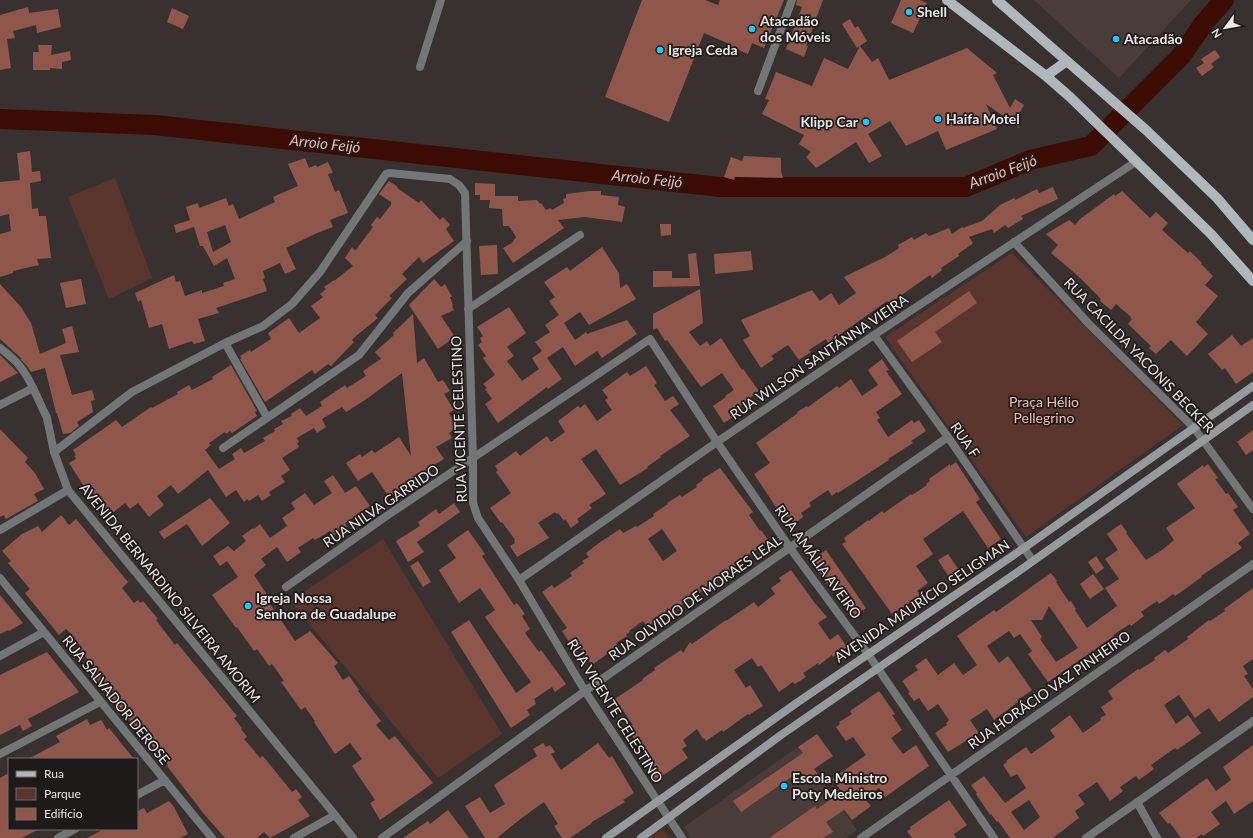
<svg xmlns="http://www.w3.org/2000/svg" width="1253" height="838" viewBox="0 0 1253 838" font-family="Lato,sans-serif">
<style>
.built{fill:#4a3c39}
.green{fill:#5a352d}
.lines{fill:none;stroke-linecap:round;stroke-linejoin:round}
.river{stroke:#3c0c04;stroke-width:20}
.building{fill:#8f574b;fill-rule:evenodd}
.minor{stroke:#727677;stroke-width:8}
.tertiary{stroke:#727677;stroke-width:8}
.secondary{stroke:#959b9d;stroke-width:8}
.primary{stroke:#afb7ba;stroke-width:10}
.poi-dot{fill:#1fc9fd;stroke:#1e1a19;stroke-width:1.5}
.labels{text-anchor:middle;stroke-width:3.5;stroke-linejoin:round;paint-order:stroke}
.poi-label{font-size:14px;font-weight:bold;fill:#ece7e6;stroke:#1e1a19;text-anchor:start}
.street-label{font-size:14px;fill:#ece7e6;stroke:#1e1a19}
.park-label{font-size:14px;fill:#f4bfb3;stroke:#1e1a19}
.water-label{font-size:15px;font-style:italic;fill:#fcb6a6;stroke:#1e1a19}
</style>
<rect width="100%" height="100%" fill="#393130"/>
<path class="built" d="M 1034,0 L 1191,0 L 1119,78 Z
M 798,747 L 857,830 L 846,838 L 691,838 L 684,827 Z"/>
<path class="green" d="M 115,178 L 152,278 L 109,299 L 68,197 Z
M 1012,253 L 1183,425 L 1026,537 L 885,337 Z
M 383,539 L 502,734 L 438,778 L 290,601 Z
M 663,829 L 669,838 L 650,838 Z"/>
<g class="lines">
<path class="river" d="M 0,119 L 155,125 L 720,187 L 966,187 L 1030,160 L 1091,146 L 1181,56 L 1204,23 L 1224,0"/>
</g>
<path class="building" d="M 642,0 L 705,0 L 718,5 L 720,0 L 784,0 L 764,48 L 752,43 L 748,54 L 727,45 L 727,43 L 704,33 L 669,122 L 605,97 Z
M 797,0 L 823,0 L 806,46 L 808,46 L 804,57 L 786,49 L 802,7 L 796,5 Z
M 901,0 L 920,0 L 927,3 L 913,33 L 891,23 Z
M 28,7 L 29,13 L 58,9 L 61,27 L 37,33 L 36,25 L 13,31 L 15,38 L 7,39 L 11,68 L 0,70 L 0,15 Z
M 172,8 L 189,16 L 183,29 L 167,22 Z
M 850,19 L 855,28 L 858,26 L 867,41 L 857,48 L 842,24 Z
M 38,45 L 52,45 L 51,55 L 70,51 L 71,60 L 62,62 L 62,69 L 50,68 L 50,70 L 33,70 L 33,52 L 39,52 Z
M 860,46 L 872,62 L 878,58 L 889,80 L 967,48 L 997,73 L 993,75 L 1010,108 L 1015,99 L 1024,105 L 1016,119 L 1020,128 L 986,104 L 997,129 L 946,150 L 938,131 L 906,146 L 890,121 L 868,134 L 882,156 L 869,163 L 856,142 L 816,168 L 806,157 L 811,152 L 799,144 L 804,135 L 762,114 L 769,100 L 765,99 L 776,72 L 812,86 L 824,58 L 848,69 Z
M 1215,50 L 1220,57 L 1211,64 L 1214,67 L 1202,76 L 1196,68 L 1204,63 L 1201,59 Z
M 30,151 L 32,172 L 40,171 L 41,181 L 30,183 L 32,209 L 38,208 L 39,216 L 46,216 L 51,258 L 37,259 L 39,265 L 13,271 L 13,273 L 0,277 L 0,234 L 11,231 L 9,214 L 0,216 L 0,182 L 20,180 L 17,153 Z
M 744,156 L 781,158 L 781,171 L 783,178 L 735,177 L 734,180 L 724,177 L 731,157 L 742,161 Z
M 305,158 L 309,168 L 316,165 L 317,167 L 328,162 L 333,173 L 328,174 L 335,192 L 339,190 L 348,213 L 330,220 L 333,227 L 317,233 L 286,248 L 296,269 L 285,274 L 280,263 L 263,271 L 265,278 L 263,279 L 267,291 L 216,308 L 219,313 L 198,319 L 205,341 L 194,344 L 192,341 L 169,349 L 162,324 L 149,328 L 141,300 L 138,302 L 135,293 L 174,275 L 176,282 L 180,281 L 185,296 L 202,290 L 202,293 L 224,286 L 223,283 L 235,279 L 227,258 L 214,266 L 203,246 L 200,246 L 194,227 L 176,233 L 174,225 L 190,220 L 186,207 L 198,203 L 199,208 L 226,198 L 229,206 L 233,204 L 239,219 L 275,202 L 273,197 L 298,186 L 288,164 ZM 225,225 L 231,242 L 213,252 L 207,232 Z
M 389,181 L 398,187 L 397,188 L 419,203 L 421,200 L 440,220 L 443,217 L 450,225 L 446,229 L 454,241 L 423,263 L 419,257 L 402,274 L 407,279 L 389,296 L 392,298 L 375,315 L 378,318 L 356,336 L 352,340 L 354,342 L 331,366 L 328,364 L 315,374 L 312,370 L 265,402 L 240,359 L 242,358 L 240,356 L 250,350 L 251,352 L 271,339 L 268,333 L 289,318 L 299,333 L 320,318 L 311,306 L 323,297 L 320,294 L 326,289 L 324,287 L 334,280 L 334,281 L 353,266 L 345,258 L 352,247 L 355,251 L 373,227 L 371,225 L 377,217 L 380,219 L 391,205 L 391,202 L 379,194 Z
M 475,183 L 495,184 L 495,196 L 518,196 L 518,201 L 537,200 L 540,204 L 541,203 L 546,210 L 550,208 L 552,210 L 564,203 L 563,199 L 566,198 L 566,194 L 590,191 L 601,191 L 601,195 L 619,197 L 618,205 L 625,207 L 622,222 L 585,217 L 558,220 L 564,228 L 513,263 L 503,248 L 512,243 L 516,237 L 509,226 L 503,226 L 502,209 L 489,208 L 490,200 L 480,200 L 480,195 L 475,195 Z
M 1053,187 L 1058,199 L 1021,216 L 1023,219 L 1008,228 L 1005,225 L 994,233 L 992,229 L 969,237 L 973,243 L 972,244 L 958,254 L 959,256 L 941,268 L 942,270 L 932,278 L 930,275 L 889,304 L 887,301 L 828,343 L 826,339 L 809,350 L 811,352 L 799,360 L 788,345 L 771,356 L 774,359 L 761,368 L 743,340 L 750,336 L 741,320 L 812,290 L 820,301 L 831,293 L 839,305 L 856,293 L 844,277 L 887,256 L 899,248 L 898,245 L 912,237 L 914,240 L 926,233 L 929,236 L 949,228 L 952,234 L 962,227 L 963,228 L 982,221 L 1000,205 L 1014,198 L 1015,200 L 1037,189 L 1039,193 Z
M 1122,191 L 1150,218 L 1156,212 L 1168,223 L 1162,230 L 1188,253 L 1190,251 L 1202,263 L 1201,264 L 1213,276 L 1205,285 L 1218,296 L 1196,322 L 1208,334 L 1187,356 L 1171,340 L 1156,354 L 1149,348 L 1151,346 L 1128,324 L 1132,319 L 1130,318 L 1131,317 L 1116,304 L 1111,310 L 1100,301 L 1101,299 L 1077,275 L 1051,253 L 1058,245 L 1046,234 L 1069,220 L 1075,225 L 1080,219 L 1114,194 L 1115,196 Z
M 660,224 L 671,224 L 671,235 L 661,236 Z
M 497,245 L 498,274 L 481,275 L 479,246 Z
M 602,247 L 619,273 L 620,288 L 627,284 L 636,299 L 589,325 L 580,312 L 564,323 L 575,340 L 586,332 L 587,334 L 627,320 L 637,334 L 602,358 L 597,351 L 575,366 L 563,347 L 547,358 L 562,379 L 548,389 L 547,387 L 498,423 L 485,404 L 492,399 L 485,389 L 487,388 L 483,384 L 495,375 L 483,358 L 486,356 L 478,345 L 482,342 L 480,338 L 483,336 L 477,327 L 509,307 L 526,333 L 507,347 L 514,356 L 507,361 L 522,381 L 539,369 L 532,358 L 542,351 L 535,342 L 550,332 L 545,325 L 559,315 L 549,301 L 555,297 L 544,282 L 567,267 L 570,271 Z
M 751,251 L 753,270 L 715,274 L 714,254 Z
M 696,253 L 700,286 L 653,287 L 653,271 L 672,271 L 672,278 L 690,278 L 688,254 Z
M 81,279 L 86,304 L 66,308 L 60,283 Z
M 434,279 L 441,287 L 445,284 L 452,297 L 450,297 L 453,305 L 452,306 L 454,310 L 441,316 L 455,337 L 438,349 L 409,305 Z
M 0,284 L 21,307 L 31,323 L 40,354 L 66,343 L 62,329 L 72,326 L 79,352 L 60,355 L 72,395 L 92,390 L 95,400 L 91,401 L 93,412 L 77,422 L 79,426 L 70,433 L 63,434 L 57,413 L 56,413 L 45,368 L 31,372 L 28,367 L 20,359 L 22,359 L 0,339 Z
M 700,289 L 703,323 L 689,332 L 700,346 L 707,341 L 710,346 L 721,338 L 742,370 L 743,369 L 759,391 L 740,406 L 743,410 L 724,423 L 713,406 L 726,397 L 725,396 L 734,390 L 722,373 L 701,387 L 667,340 L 665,341 L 657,328 L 653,330 L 653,314 Z
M 969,291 L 977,303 L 935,332 L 942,342 L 912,362 L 897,341 Z
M 413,314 L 417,363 L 424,358 L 438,382 L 443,380 L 450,391 L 444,394 L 454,410 L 449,413 L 457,427 L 449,433 L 452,438 L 436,447 L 444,459 L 413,478 L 402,486 L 403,488 L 389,497 L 372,472 L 358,481 L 346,463 L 360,454 L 362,457 L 372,450 L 375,453 L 399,437 L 411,456 L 402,373 L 365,400 L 346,412 L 342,407 L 322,419 L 326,427 L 317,433 L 314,428 L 297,438 L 299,442 L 297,443 L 299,447 L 282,458 L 290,470 L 281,476 L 285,482 L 269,492 L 271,495 L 262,501 L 258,495 L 249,501 L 247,499 L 244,502 L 236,490 L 226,497 L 208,470 L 178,494 L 171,485 L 157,496 L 164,505 L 149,517 L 138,503 L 130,509 L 125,503 L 106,518 L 83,489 L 85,488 L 69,463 L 76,459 L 74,456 L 76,455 L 73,450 L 116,420 L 122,427 L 151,407 L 152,408 L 178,394 L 177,392 L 189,385 L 192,390 L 213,379 L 212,377 L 231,365 L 257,411 L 255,412 L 257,416 L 232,433 L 230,431 L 226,434 L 225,432 L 209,443 L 211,445 L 205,450 L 219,469 L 235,459 L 232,454 L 241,448 L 244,453 L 265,441 L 263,438 L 275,431 L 274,429 L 283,424 L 281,421 L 292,416 L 291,414 L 300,408 L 306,416 L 322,406 L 320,402 L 345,385 L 347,388 L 366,376 L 363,371 L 381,359 L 375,352 L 394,335 L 393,333 Z
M 1232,335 L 1241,346 L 1253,338 L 1253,372 L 1236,384 L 1225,368 L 1222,370 L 1208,354 Z
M 0,355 L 18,373 L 0,382 Z
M 882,359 L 889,370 L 886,371 L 902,394 L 876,412 L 880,418 L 877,420 L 888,437 L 912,420 L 914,423 L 919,420 L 926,431 L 911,441 L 913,443 L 888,459 L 889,460 L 838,493 L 837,492 L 832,496 L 828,490 L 809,503 L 811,506 L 801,513 L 803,517 L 793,525 L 781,508 L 778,510 L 754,474 L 770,463 L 756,443 L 798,413 L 797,412 L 807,406 L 808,407 L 837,386 L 839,388 L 851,379 L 862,396 L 878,385 L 868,370 Z
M 646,366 L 657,383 L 654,385 L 665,401 L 673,396 L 679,404 L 670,410 L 690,436 L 660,456 L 661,457 L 647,467 L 648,468 L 620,485 L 596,449 L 581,459 L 606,494 L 589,505 L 592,508 L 577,519 L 579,522 L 571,528 L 565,519 L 564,521 L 558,513 L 557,514 L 555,512 L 538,523 L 549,538 L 517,557 L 510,546 L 515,543 L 514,541 L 515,540 L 502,522 L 501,523 L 490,508 L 511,493 L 496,472 L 498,470 L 495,466 L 516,451 L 520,456 L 547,436 L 551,442 L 565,432 L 558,421 L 578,406 L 580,408 L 585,404 L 597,421 L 612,410 L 605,400 L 608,398 L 602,390 L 627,372 L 630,376 Z
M 0,429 L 28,458 L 25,462 L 35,473 L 44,489 L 34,494 L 38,501 L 6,519 L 4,515 L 0,517 Z
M 1253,430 L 1253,450 L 1246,455 L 1237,442 Z
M 956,462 L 980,499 L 976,502 L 1001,539 L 988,548 L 963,511 L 923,539 L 933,554 L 916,566 L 928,583 L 917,591 L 921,596 L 892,614 L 842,544 L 846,542 L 844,538 L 868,520 L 869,521 L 882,511 L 884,513 L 911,494 L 912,495 L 927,485 L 926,484 L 930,481 L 929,479 L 950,464 L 950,466 Z
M 1208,464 L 1218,478 L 1215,479 L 1226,494 L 1228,493 L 1238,507 L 1233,510 L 1250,534 L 1238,543 L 1242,548 L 1201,576 L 1202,577 L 1175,596 L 1173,594 L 1159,604 L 1157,601 L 1141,612 L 1144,616 L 1131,626 L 1130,624 L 1113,635 L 1114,636 L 1048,682 L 1028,654 L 1032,651 L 1020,634 L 1014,638 L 1009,631 L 987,646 L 999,663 L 1008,656 L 1032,690 L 1018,700 L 1019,701 L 994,720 L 987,709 L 970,720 L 979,733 L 948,752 L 935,733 L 947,725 L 946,723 L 949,720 L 938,704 L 928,711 L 919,698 L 914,701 L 908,693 L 910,692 L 902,681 L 918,670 L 915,666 L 926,658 L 938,675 L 954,663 L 963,675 L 977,665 L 957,636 L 994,610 L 996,612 L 1051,573 L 1057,581 L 1056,582 L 1069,602 L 1071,601 L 1076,609 L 1075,610 L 1087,628 L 1117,606 L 1105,588 L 1119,579 L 1105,559 L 1118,550 L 1107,534 L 1121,524 L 1127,532 L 1126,533 L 1146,560 L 1162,550 L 1174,540 L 1166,528 L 1195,508 L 1177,484 L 1203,465 L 1204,467 ZM 1049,606 L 1078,648 L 1056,662 L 1040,639 L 1042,637 L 1031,620 L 1042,620 Z
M 720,468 L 753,512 L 749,515 L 760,531 L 761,530 L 769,541 L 745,558 L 745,560 L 717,578 L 718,580 L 676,609 L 675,608 L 647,627 L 643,621 L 629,631 L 630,632 L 626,634 L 627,636 L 616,643 L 618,646 L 592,665 L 581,649 L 576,653 L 562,631 L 567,628 L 542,592 L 552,585 L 554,588 L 572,576 L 570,573 L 584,563 L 582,561 L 589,557 L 586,553 L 599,543 L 620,529 L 623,533 L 636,526 L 637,527 L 654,516 L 653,514 L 668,504 L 667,503 L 680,495 L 682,497 L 697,487 L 696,485 L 703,480 L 702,479 ZM 662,529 L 677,551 L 663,561 L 648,539 Z
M 333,475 L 345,493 L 356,486 L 370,506 L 345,523 L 347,526 L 333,536 L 330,531 L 315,540 L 313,538 L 298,548 L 301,552 L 287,562 L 277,547 L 261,559 L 266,565 L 254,575 L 272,602 L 270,604 L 295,641 L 310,631 L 338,663 L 334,666 L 343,680 L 349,676 L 359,690 L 358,691 L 381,721 L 376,725 L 389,740 L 395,736 L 433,783 L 380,820 L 370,803 L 375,800 L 352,766 L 362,759 L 350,743 L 335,754 L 314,722 L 315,721 L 305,707 L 301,710 L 281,682 L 284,681 L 272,664 L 269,666 L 257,649 L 254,651 L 237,627 L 236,628 L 212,595 L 238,577 L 227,561 L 220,566 L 213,556 L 228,546 L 234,551 L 246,541 L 242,536 L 253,528 L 254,529 L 260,524 L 270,538 L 287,526 L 282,518 L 295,509 L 291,503 L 305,493 L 314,505 L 332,493 L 324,481 Z
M 210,498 L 230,523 L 202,546 L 187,524 L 164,539 L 159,532 Z
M 454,503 L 460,512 L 417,542 L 424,552 L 408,562 L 396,541 L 420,526 L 418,522 L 436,509 L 439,514 Z
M 61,515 L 69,525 L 76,519 L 128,582 L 122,588 L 134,603 L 138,600 L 140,603 L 143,601 L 158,619 L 156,620 L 175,645 L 177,643 L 237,716 L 234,718 L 242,728 L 241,729 L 247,737 L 244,739 L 251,747 L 260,758 L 263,756 L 292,792 L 296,789 L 302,797 L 298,800 L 310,816 L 270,838 L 264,832 L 257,838 L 225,838 L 204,814 L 167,766 L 168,765 L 150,743 L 149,744 L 90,672 L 95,668 L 78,648 L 80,646 L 74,637 L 66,629 L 59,635 L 25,593 L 30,589 L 8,563 L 11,561 L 2,551 L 22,534 L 38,526 L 42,532 Z
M 468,530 L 485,554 L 482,556 L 493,573 L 514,605 L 517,603 L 525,614 L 522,616 L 530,629 L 525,633 L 539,652 L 541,650 L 566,684 L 555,692 L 552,687 L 534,699 L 536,704 L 527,710 L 530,715 L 511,728 L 451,632 L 469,620 L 516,693 L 531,682 L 485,617 L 495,610 L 480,588 L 459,603 L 439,570 L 456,558 L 447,545 Z
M 826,550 L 866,608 L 855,616 L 852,611 L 849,613 L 829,582 L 827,584 L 811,560 Z
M 948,554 L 959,570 L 949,577 L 938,560 Z
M 1096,556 L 1104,568 L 1096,574 L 1088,562 Z
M 418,561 L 431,582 L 423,587 L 410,566 Z
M 791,570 L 814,602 L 827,617 L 818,623 L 830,640 L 838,634 L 847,647 L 833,657 L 832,655 L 819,665 L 818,663 L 803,673 L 806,677 L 795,684 L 793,682 L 779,692 L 761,665 L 758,667 L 752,658 L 734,670 L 746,688 L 750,685 L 763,706 L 749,715 L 748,714 L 723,732 L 722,730 L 706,741 L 704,738 L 703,739 L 697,729 L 683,740 L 687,746 L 682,749 L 688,758 L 655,781 L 644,762 L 649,759 L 627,729 L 633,725 L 615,699 L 643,680 L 642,679 L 655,670 L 654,668 L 681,650 L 683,653 L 690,642 L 692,644 L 726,620 L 726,621 L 754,602 L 758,607 L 775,594 L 771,588 L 781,581 L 779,578 Z
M 1093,574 L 1104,589 L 1090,599 L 1080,584 Z
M 1253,588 L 1253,659 L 1243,666 L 1248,674 L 1244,676 L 1253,689 L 1253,697 L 1219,722 L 1209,708 L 1195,718 L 1179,695 L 1164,705 L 1176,724 L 1188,715 L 1201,733 L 1177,750 L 1175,748 L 1151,765 L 1154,769 L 1139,780 L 1136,776 L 1120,787 L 1123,791 L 1110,801 L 1097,782 L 1078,795 L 1085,804 L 1075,811 L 1079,818 L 1053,838 L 1010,838 L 998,821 L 997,822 L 991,814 L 990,815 L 976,794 L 977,793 L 971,785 L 984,776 L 1005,803 L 1026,788 L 1017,774 L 1011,777 L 1003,765 L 1007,762 L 1006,761 L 1026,747 L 1031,754 L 1055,737 L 1050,730 L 1070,715 L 1083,733 L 1101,720 L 1100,718 L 1106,715 L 1101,707 L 1113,699 L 1108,691 L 1138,669 L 1139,670 L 1155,660 L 1154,658 L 1165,650 L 1168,653 L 1188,639 L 1187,637 L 1209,620 L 1210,621 L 1225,611 L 1224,609 ZM 1029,800 L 1040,817 L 1024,830 L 1011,812 Z
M 0,595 L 23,623 L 9,631 L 8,630 L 0,634 Z
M 47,652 L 79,692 L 28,719 L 32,726 L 23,731 L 20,725 L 0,735 L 0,675 Z
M 879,691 L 895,714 L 892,715 L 902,730 L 891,738 L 903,754 L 916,745 L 929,766 L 885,797 L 879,788 L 864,798 L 871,806 L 852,820 L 844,810 L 826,822 L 833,832 L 823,838 L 769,838 L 815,806 L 817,809 L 842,792 L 832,779 L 866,755 L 853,737 L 846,741 L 836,727 L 840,724 L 839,722 L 852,714 L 850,711 Z
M 87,719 L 90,725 L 101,720 L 102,721 L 107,730 L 109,728 L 134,759 L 28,759 L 60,742 L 56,736 Z
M 817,734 L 833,756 L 814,769 L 818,774 L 807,781 L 800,771 L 741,812 L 733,801 L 803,753 L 798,747 Z
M 543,743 L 546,747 L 550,745 L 555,752 L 551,754 L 561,770 L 598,743 L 609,758 L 612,756 L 634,793 L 623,800 L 625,802 L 592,822 L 592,823 L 570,838 L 562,838 L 554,826 L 558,824 L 544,802 L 523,817 L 497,838 L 485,838 L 465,806 L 480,797 L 490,813 L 505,804 L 494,785 L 537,756 L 533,749 Z
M 1253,745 L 1253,801 L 1234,814 L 1226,801 L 1211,812 L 1220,824 L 1203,836 L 1202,834 L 1196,838 L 1181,838 L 1170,823 L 1168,824 L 1159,813 L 1207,778 L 1216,791 L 1231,780 L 1223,767 Z
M 9,773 L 9,829 L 39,829 L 22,838 L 0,838 L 0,778 Z
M 949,800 L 967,825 L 954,834 L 956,838 L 912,838 L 907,831 L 911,829 L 910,827 Z
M 169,801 L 174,807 L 188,834 L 180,838 L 87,838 L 104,829 L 137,829 L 137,811 L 144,808 L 147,813 Z
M 448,810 L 469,838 L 403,838 L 428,821 L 430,824 Z"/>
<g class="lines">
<path class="minor" d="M 420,67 L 441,0
M 758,91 L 792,0
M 1014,242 L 1089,324 L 1194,428 L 1253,509
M 468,309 L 580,235
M 874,335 L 948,437 L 1033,561
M 225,343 L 267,417
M 0,348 C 17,361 24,369 33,388
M 223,448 L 359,355 L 408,293 L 467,241
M 54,452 L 132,392 L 225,343 L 263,326 L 292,304 L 320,272 L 386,174 L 390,173 L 450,179 L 459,185 L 465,193 L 473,458 L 473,503 L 478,518 L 519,580 L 585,691 L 682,838
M 0,530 L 68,490
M 0,578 L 212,838
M 519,580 L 717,442 L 874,335 L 1137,161
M 286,587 L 385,517 L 650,339 L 717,442 L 790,548 L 868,654 L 994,838
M 0,656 L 44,632
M 0,754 L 100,702
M 137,795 L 165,780
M 1137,802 L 1157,838
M 58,838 L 75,829
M 382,838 L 585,691 L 948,437
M 861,838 L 1253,564"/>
<path class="tertiary" d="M 0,405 L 33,388 L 47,418 L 54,452 L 68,490 L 335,815 L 353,838
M 294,838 L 335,815
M 1086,838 L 1253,721"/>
<path class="secondary" d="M 606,838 L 798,702 L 1024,548 L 1253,386
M 641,838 L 781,735 L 1019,571 L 1253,405"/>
<path class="primary" d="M 947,0 L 1046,76 L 1070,97 L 1211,234 L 1253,281
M 997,0 L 1146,130 L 1217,198 L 1253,240
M 1046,76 L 1067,61"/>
</g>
<g class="poi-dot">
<circle cx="909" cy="12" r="4"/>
<circle cx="752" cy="29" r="4"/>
<circle cx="1116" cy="39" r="4"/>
<circle cx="660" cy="50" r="4"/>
<circle cx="938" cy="119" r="4"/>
<circle cx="866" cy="122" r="4"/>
<circle cx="248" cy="606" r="4"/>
<circle cx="784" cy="786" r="4"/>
</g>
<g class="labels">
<g class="poi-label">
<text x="917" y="17">Shell</text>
<text x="760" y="26">Atacadão<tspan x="760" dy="16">dos Móveis</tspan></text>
<text x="1124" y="44">Atacadão</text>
<text x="668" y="55">Igreja Ceda</text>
<text x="946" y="124">Haifa Motel</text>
<text x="858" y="127" text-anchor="end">Klipp Car</text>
<text x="256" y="603">Igreja Nossa<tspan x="256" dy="16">Senhora de Guadalupe</tspan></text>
<text x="792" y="783">Escola Ministro<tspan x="792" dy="16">Poty Medeiros</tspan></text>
</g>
<g class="street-label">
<text transform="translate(1139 355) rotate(46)" y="5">RUA CACILDA YACONIS BECKER</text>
<text transform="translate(819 357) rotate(-34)" y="5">RUA WILSON SANTÁNNA VIEIRA</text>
<text transform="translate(459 419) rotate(-92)" y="5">RUA VICENTE CELESTINO</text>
<text transform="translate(965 440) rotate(55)" y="5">RUA F</text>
<text transform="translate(381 506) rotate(-34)" y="5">RUA NILVA GARRIDO</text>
<text transform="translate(818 562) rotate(54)" y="5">RUA AMÁLIA AVEIRO</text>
<text transform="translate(170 593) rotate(51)" y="5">AVENIDA BERNARDINO SILVEIRA AMORIM</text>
<text transform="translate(695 598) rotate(-35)" y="5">RUA OLVIDIO DE MORAES LEAL</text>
<text transform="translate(922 601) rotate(-34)" y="5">AVENIDA MAURÍCIO SELIGMAN</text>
<text transform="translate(1049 690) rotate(-35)" y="5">RUA HORÁCIO VAZ PINHEIRO</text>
<text transform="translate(116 700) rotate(51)" y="5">RUA SALVADOR DEROSE</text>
<text transform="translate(615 711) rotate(58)" y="5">RUA VICENTE CELESTINO</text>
</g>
<g class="park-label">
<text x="1044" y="407">Praça Hélio<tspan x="1044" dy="16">Pellegrino</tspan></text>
</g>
<g class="water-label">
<text transform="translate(325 144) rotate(6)" y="5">Arroio Feijó</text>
<text transform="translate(1003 172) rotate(-20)" y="5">Arroio Feijó</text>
<text transform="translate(647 179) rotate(6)" y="5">Arroio Feijó</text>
</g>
</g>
<rect x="8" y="758" width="130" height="72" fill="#1e1a19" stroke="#706c6b"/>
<rect x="16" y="771" width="20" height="6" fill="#afb7ba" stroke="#706c6b"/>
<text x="44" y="778" font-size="12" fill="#ece7e6">Rua</text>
<rect x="16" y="788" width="20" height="12" fill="#5a352d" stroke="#706c6b"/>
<text x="44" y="798" font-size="12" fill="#ece7e6">Parque</text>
<rect x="16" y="808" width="20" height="12" fill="#8f574b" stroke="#706c6b"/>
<text x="44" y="818" font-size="12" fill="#ece7e6">Edifício</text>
<g transform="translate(1225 28) rotate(238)" stroke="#1e1a19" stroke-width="3" paint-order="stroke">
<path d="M0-3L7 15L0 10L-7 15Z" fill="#ece7e6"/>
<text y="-6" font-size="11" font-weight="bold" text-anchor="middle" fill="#ece7e6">N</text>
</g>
</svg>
